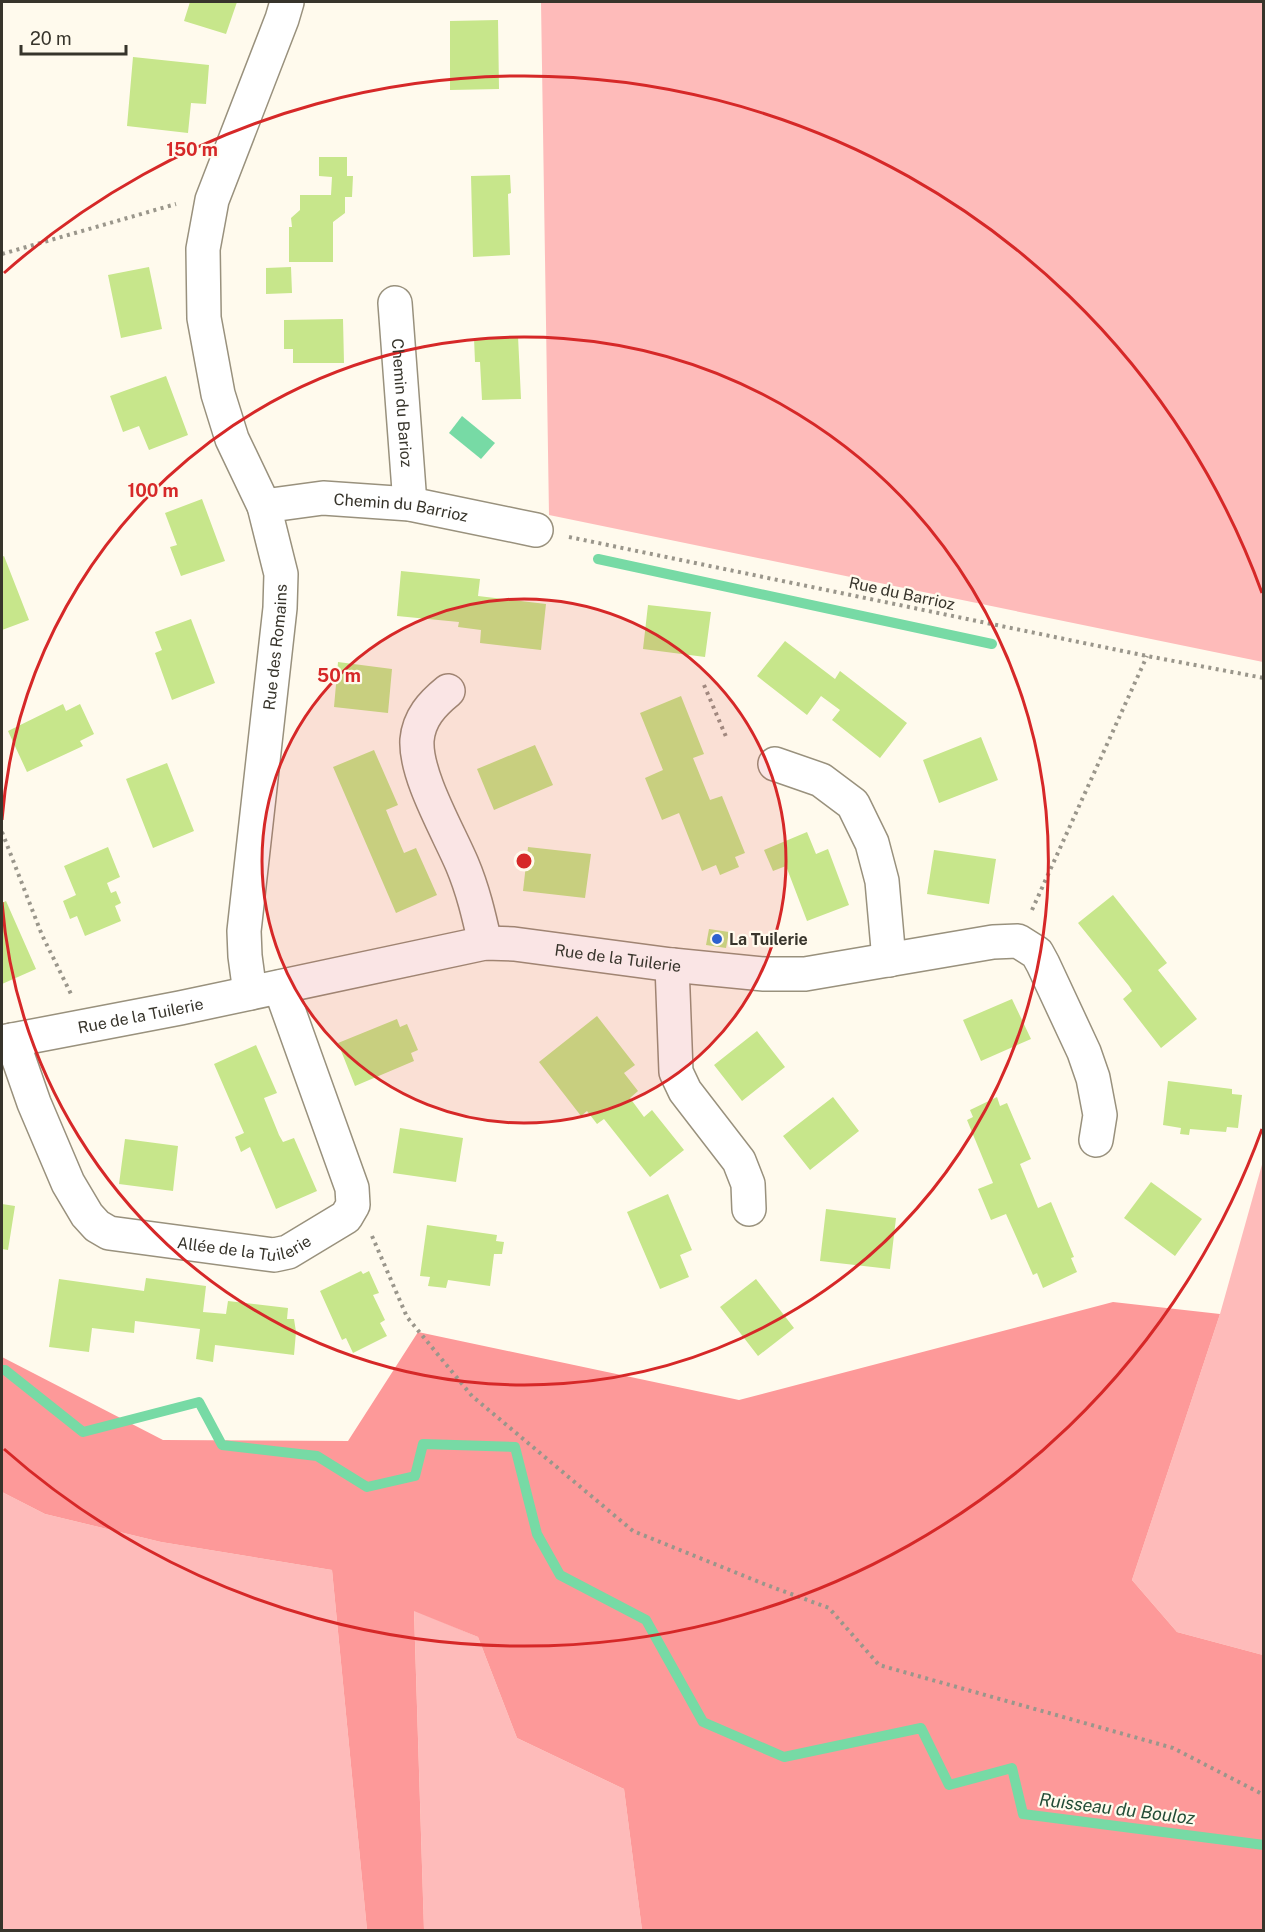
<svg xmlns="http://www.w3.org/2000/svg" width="1265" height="1932" viewBox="0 0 1265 1932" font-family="'Public Sans',sans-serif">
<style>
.green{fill:#febbba}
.forest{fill:#fd9999}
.water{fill:#77daa5}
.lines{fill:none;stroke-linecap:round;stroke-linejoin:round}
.stream{stroke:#77daa5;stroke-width:10}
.building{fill:#c7e68b}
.minor-casing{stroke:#99917d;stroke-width:36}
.path{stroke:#9a968b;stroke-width:4;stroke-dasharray:3 4.5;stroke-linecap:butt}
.minor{stroke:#fff;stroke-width:33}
.ring{fill:none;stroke:#d62828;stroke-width:3}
.poi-dot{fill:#2d61cf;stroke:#fffaed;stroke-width:2}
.labels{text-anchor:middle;stroke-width:4.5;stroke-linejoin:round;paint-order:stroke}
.street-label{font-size:16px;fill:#37342b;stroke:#fffaed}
.poi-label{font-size:16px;font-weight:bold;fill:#37342b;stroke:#fffaed;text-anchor:start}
.water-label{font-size:18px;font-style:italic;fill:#234d37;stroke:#fffaed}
.centre{fill:#d62828;stroke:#fffaed;stroke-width:3}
.ring-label{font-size:18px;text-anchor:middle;font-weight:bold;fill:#d62828;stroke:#fffaed;stroke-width:4.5;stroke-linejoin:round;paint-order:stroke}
</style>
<rect width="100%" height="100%" fill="#fffaed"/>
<path class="green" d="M 541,2 L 1263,2 L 1263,662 L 549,515 Z
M 1263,1161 L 1263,1655 L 1177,1632 L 1132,1580 L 1220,1314 Z
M 2,1492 L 45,1514 L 161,1542 L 332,1570 L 367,1930 L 2,1930 Z
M 414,1610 L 478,1637 L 517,1738 L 624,1789 L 642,1930 L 424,1930 Z"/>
<path class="forest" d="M 1113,1302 L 1220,1314 L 1132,1580 L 1177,1632 L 1263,1655 L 1263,1930 L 642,1930 L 624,1789 L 517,1738 L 478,1637 L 414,1611 L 424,1930 L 367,1930 L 332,1570 L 161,1542 L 45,1514 L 2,1492 L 2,1357 L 163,1440 L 348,1441 L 418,1332 L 739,1400 Z"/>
<path class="water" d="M 462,416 L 495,443 L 481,459 L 449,433 Z"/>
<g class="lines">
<path class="stream" d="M 598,559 L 992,644
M 2,1370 L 5,1370 L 83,1432 L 199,1402 L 222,1445 L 317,1456 L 367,1487 L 415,1476 L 423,1444 L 515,1447 L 537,1534 L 560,1575 L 646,1620 L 703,1722 L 784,1757 L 921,1728 L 949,1785 L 1012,1768 L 1023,1814 L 1264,1845"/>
</g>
<path class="building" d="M 190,2 L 237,2 L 226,34 L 184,21 Z
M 498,20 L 499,89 L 450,90 L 450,21 Z
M 133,57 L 209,65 L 206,104 L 191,103 L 188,133 L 127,126 Z
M 319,157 L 347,157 L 347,176 L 353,176 L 352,197 L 345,197 L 345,213 L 333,222 L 333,262 L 289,262 L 289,227 L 292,227 L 291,218 L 300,210 L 300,195 L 331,195 L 332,177 L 319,176 Z
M 510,175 L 511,193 L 508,194 L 510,255 L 473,257 L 471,176 Z
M 149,267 L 162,329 L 121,338 L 108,275 Z
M 291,267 L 292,293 L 266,294 L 266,268 Z
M 343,319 L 344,363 L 293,363 L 293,349 L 284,349 L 284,320 Z
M 518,336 L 521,399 L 482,400 L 480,362 L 475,362 L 474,338 Z
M 166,376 L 188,435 L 149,450 L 139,426 L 123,432 L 110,396 Z
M 202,499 L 225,561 L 181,576 L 170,547 L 177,545 L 165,513 Z
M 4,556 L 29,620 L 2,630 L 2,557 Z
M 401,571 L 480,579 L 478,596 L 546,604 L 541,650 L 480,643 L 481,630 L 458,627 L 459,622 L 397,616 Z
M 648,605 L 711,612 L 705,657 L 643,649 Z
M 191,619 L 215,683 L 172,700 L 155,653 L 162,650 L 155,632 Z
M 785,641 L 835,679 L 840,671 L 907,723 L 880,758 L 832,720 L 840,710 L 821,696 L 807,715 L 757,676 Z
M 338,662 L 392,669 L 388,713 L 334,707 Z
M 681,696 L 704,754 L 693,758 L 710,800 L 722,796 L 745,853 L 735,857 L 739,867 L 720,875 L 716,865 L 702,871 L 679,813 L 662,820 L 645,778 L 663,770 L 640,713 Z
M 63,704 L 66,711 L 80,704 L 94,734 L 80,741 L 83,746 L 27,772 L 8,731 Z
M 981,737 L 998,780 L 939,803 L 923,760 Z
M 535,745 L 553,785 L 494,810 L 477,769 Z
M 374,750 L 398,805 L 386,810 L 395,832 L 404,853 L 416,848 L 437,895 L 396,913 L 333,767 Z
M 167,763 L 194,831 L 153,848 L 126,779 Z
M 807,832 L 816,854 L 828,849 L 849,905 L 807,921 L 786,866 L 773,871 L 764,850 Z
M 108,847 L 120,877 L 107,883 L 111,893 L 116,891 L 121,903 L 115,906 L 121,921 L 85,936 L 77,916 L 70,919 L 63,901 L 76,895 L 64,866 Z
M 528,847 L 591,854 L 585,898 L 523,891 Z
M 934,850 L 996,859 L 989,904 L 927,894 Z
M 1113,895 L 1167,963 L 1158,970 L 1197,1019 L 1161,1048 L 1123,999 L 1132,991 L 1129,986 L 1078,923 Z
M 6,901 L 36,969 L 2,984 L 2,903 Z
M 709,929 L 729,932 L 726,948 L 706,945 Z
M 1012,999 L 1031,1039 L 981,1061 L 963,1020 Z
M 597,1016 L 635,1065 L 624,1073 L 638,1091 L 630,1098 L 644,1117 L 652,1110 L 684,1150 L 650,1177 L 604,1119 L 597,1124 L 587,1111 L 581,1116 L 539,1062 Z
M 397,1019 L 400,1027 L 407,1024 L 418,1050 L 411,1053 L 414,1061 L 355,1086 L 338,1043 Z
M 757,1031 L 785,1067 L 742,1101 L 714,1065 Z
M 256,1045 L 277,1093 L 264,1098 L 279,1135 L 283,1142 L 294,1138 L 317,1191 L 276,1209 L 250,1147 L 241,1152 L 235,1137 L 244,1133 L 214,1064 Z
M 1168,1081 L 1232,1089 L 1232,1094 L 1242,1095 L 1238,1128 L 1227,1127 L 1226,1132 L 1190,1129 L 1189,1135 L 1180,1134 L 1181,1128 L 1163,1125 Z
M 833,1097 L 859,1131 L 810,1170 L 783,1136 Z
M 997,1097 L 1000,1106 L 1007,1103 L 1031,1159 L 1020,1164 L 1038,1208 L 1051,1202 L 1074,1257 L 1071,1258 L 1077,1272 L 1043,1288 L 1037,1273 L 1033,1275 L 1006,1214 L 991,1220 L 978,1189 L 993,1183 L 967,1120 L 973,1117 L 970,1110 Z
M 400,1128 L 463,1138 L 456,1182 L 393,1173 Z
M 125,1139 L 178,1146 L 173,1191 L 119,1184 Z
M 1151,1182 L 1202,1219 L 1175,1256 L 1124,1218 Z
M 668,1194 L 692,1250 L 680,1255 L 689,1277 L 660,1289 L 627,1212 Z
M 2,1204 L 15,1206 L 8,1250 L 2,1249 Z
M 826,1209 L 896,1218 L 890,1269 L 820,1261 Z
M 427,1225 L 497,1235 L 496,1241 L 504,1242 L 502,1254 L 494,1254 L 490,1286 L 448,1280 L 446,1288 L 428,1286 L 430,1277 L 420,1276 Z
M 361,1271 L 363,1274 L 369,1271 L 379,1293 L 373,1295 L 385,1320 L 380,1323 L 387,1336 L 353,1353 L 346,1338 L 342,1340 L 320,1291 Z
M 146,1278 L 206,1286 L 203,1312 L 226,1314 L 228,1301 L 288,1308 L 287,1319 L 294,1319 L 296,1332 L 294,1355 L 215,1345 L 213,1362 L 196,1359 L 200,1329 L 135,1321 L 134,1333 L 92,1328 L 89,1352 L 49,1347 L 59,1279 L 144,1291 Z
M 756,1279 L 794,1328 L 758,1356 L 720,1307 Z"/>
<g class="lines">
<g class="minor-casing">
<g id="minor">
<path id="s1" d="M 395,303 L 410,504"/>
<path id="s2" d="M 264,506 L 323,498 L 410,504 L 536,530"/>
<path d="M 448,691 C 432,704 419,718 417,740 C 415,775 448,831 462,864 C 473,890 479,916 485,943"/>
<path d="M 775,764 L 821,780 L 853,804 L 872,843 L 882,881 L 889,960"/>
<path d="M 672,965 L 676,1072 L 685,1091 L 739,1161 L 748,1184 L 749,1209"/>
<path id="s3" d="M 250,993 L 245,956 L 244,931 L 280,608 L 281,574 L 264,506 L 232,439 L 218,394 L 204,318 L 203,249 L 212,200 L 282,19 L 287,2"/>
<path id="s4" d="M 12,1040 L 34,1103 L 68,1183 L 87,1215 L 97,1226 L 109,1233 L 274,1255 L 288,1252 L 346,1217 L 353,1205 L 352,1188 L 280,987"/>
<path id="s5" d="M 2,1042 L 180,1008 L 485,943 L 514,944 L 672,965 L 764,974 L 805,974 L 993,942 L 1018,941 L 1037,953 L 1043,964 L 1084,1052 L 1093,1078 L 1100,1115 L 1096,1140"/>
</g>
</g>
<path class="path" d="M 2,254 L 176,204
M 569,537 L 1147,656 L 1264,678
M 704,685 L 727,739
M 2,832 L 42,935 L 71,994
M 1032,910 L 1147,656
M 372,1236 L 407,1317 L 472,1396 L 633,1531 L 764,1584 L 829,1608 L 879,1665 L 1173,1748 L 1264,1795"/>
<use href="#minor" class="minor"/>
</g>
<circle cx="524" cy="861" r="262" fill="#d62828" fill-opacity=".12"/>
<g class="ring">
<circle cx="524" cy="861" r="262"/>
<path d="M2 820A524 524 0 1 1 2 902"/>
<path d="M1262 1129A785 785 0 0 1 4 1449M4 273A785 785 0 0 1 1262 593"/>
</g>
<circle class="poi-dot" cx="717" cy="939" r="6"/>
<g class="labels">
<g class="street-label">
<text dy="6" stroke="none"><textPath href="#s1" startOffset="100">Chemin du Barioz</textPath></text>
<text dy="6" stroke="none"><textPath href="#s2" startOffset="138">Chemin du Barrioz</textPath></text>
<text transform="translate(902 593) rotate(12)" y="6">Rue du Barrioz</text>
<text dy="6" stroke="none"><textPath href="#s3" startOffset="348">Rue des Romains</textPath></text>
<text dy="6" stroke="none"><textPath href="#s5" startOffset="627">Rue de la Tuilerie</textPath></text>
<text dy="6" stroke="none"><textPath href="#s5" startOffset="141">Rue de la Tuilerie</textPath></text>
<text dy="6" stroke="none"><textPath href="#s4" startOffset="357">Allée de la Tuilerie</textPath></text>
</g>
<g class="poi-label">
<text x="729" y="945">La Tuilerie</text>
</g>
<g class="water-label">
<text transform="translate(1117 1809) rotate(7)" y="6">Ruisseau du Bouloz</text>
</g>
</g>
<circle cx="524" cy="861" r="9" class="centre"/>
<g class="ring-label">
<text x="192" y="156">150 m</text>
<text x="153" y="497">100 m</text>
<text x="339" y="682">50 m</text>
</g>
<rect width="1265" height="1932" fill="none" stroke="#37342b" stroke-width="6"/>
<path d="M21 45v9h105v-9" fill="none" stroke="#37342b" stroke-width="3"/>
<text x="30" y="45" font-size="18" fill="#37342b" stroke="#fffaed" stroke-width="4.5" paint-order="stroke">20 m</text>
</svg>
